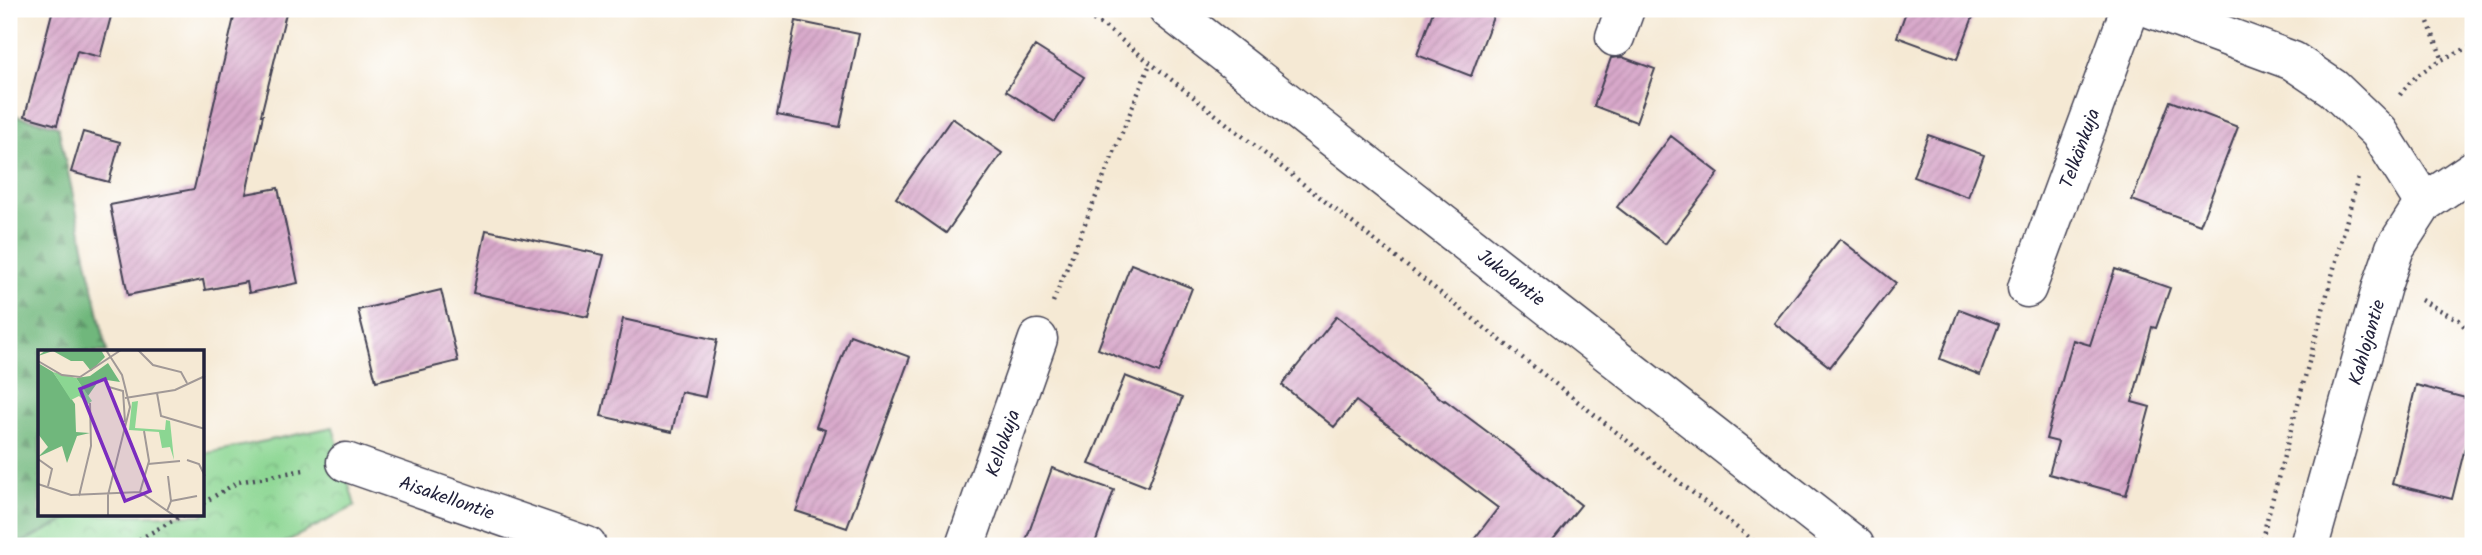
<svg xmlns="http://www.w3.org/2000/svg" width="2482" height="555" viewBox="0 0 2482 555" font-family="Kalam,sans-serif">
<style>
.forest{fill:url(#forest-firs);stroke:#496c5c;stroke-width:2}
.park{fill:url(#park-crowns);stroke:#567c66;stroke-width:2}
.building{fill:url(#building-hatch)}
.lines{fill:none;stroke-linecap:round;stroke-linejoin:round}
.street-casing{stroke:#424052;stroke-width:41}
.secondary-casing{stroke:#424052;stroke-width:41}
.path{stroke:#424052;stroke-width:4.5;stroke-dasharray:2 5;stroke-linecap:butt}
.street{stroke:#fff;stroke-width:38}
.secondary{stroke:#fff;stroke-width:38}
.labels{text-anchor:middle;stroke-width:5;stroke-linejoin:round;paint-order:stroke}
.street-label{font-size:19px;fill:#22223b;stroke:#fff}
.inset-road{fill:none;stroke:#a19997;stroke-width:2}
.view{fill:#7b2cbf;fill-opacity:0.15;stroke:#7b2cbf;stroke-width:3.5}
.inset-edge{fill:none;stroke:#22223b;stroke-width:3.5}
</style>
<defs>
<pattern id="forest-firs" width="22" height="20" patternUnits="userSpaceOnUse" patternTransform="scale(1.75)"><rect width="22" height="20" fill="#70b77c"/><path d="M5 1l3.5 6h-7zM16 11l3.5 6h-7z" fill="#5c9467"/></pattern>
<pattern id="park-crowns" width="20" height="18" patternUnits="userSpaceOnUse" patternTransform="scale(1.75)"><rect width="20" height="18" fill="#8bd692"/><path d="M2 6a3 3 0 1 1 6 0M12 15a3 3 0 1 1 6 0" fill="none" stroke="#78b77f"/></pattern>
<pattern id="building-hatch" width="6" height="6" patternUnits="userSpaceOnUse" patternTransform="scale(1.75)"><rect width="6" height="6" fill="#d8a8ca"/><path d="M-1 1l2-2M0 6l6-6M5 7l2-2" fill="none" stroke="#b990ae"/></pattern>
</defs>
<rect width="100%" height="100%" fill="#fff"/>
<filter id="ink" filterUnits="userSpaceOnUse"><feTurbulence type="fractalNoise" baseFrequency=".0143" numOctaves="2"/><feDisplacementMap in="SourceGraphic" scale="14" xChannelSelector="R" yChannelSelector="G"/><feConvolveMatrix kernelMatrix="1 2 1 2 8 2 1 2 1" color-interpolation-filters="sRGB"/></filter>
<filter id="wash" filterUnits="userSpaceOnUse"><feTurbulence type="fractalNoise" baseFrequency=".00686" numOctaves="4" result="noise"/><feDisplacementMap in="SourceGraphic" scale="28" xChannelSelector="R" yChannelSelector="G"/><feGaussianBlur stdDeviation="1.57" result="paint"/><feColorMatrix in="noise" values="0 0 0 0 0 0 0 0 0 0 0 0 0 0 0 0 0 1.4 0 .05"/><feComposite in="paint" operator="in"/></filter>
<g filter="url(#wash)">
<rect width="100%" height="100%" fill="#f5e9d4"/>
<path class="forest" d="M 9,114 L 58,126 L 107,352 L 40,352 L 40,515 L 77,515 L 15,546 L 9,546 Z"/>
<path class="park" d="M 333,427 L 355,506 L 278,546 L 15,546 L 77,515 L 203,515 L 203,454 Z"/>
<g id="blocks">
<path class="building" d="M 53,9 L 113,9 L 100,57 L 77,51 L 57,125 L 25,116 Z
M 236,9 L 287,9 L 261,115 L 263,115 L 246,194 L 278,188 L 298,283 L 249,293 L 247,282 L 205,290 L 203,280 L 128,295 L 110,205 L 194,189 Z
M 1434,9 L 1496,9 L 1471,76 L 1417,55 Z
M 1907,9 L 1976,9 L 1957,59 L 1897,37 Z
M 796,21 L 859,34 L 840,127 L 777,115 Z
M 1035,46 L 1084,77 L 1055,122 L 1006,91 Z
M 1622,57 L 1655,69 L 1636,122 L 1594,106 L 1611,58 Z
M 2170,101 L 2238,127 L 2200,225 L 2132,200 Z
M 952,118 L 1002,153 L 946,233 L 896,198 Z
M 83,132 L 120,142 L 109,182 L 71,172 Z
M 1928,135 L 1984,155 L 1968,197 L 1913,177 Z
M 1671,136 L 1719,173 L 1665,244 L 1617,207 Z
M 486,230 L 604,255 L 588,317 L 473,293 Z
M 1840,239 L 1896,283 L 1830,367 L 1774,323 Z
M 1131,264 L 1192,288 L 1159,373 L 1098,349 Z
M 2115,269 L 2170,288 L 2156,328 L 2152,327 L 2132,402 L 2150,407 L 2126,495 L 2049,474 L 2058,442 L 2046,439 L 2073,340 L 2090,345 Z
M 441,290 L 458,361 L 376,381 L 358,310 Z
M 1959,309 L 1999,324 L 1980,375 L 1940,359 Z
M 1337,316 L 1444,401 L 1445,400 L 1513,451 L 1581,505 L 1548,546 L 1469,546 L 1498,508 L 1356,401 L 1334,427 L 1282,385 Z
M 623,319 L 717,340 L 705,397 L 681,392 L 672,432 L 601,416 Z
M 850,335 L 910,357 L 847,528 L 796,511 L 825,430 L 816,427 Z
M 1125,376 L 1182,398 L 1148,487 L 1089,464 Z
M 2416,385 L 2473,400 L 2473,416 L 2452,499 L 2392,484 Z
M 1052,468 L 1114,490 L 1094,546 L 1024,546 Z"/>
</g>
</g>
<g filter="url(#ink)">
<use href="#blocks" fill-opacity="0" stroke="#424052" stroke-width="2"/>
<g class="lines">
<g class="street-casing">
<path id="street" d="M 2152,9 L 2293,61 L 2333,88 L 2379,132 L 2424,203
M 1615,37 L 1625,9
M 2027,288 L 2130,9
M 346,462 L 587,546
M 965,546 L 1038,339"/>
</g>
<g class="secondary-casing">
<path id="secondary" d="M 1168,9 L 1855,546
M 2309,546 L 2382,286 L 2395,248 L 2424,203 L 2473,170"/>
</g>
<path class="path" d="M 1075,9 L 1105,27 L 1760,546
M 2423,9 L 2442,58
M 2400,95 C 2416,70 2447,56 2473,46
M 2421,300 L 2459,320 L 2473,337
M 1053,302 L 1150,64
M 203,503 L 238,482 L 304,470
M 127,546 L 183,515
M 2260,546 L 2358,178"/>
<use href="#street" class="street"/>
<use href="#secondary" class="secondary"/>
</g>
</g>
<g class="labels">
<g class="street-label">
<text transform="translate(2079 148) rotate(-70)" y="7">Telkänkuja</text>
<text transform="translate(1512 277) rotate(38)" y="7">Jukolantie</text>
<text transform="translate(2366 342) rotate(-74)" y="7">Kahlojantie</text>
<text transform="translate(1002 443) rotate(-71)" y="7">Kellokuja</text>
<text transform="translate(447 497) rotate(19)" y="7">Aisakellontie</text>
</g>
</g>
<g transform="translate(38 350)">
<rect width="166" height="166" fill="#f5e9d4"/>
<path d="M 8,0 L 63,0 L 67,7 L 53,21 L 45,11 L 33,11 L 15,1 L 0,6 ZM 0,13 L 15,22 L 37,54 L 38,82 L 52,83 L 39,86 L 29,113 L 24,96 L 0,107 L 10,97 L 0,84 ZM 70,13 L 82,32 L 62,29 L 50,46 L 38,28 L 52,26 Z" fill="#70b77c"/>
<path d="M 15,22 L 38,28 L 54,51 L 50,54 L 41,46 L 33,50 ZM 100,51 L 97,78 L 127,80 L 128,70 L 132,71 L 136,110 L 132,97 L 124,98 L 121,82 L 91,80 L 94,52 Z" fill="#8bd692"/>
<path class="inset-road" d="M 68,0 L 84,25 L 92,57 L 70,145 L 70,167M 100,0 L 115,15 L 143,22 L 149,33M 0,11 L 24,25 L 42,27 L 83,0M 71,37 L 85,41 L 87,72M 119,43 L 123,66 L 167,79M 87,48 L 137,40 L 167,26M 0,109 L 14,119 L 10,136M 149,110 L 161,114 L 167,126M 110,114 L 142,111M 0,134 L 33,145 L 102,142 L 138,167M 102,142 L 111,111 L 106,81M 41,146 L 53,96 L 52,53M 133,151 L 159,146M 129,161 L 133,151 L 130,126"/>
<path class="view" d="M 67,29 L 112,141 L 87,151 L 42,39 Z"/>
<rect width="166" height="166" class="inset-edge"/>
</g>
<rect width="2482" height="555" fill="none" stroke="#fff" stroke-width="35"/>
</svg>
